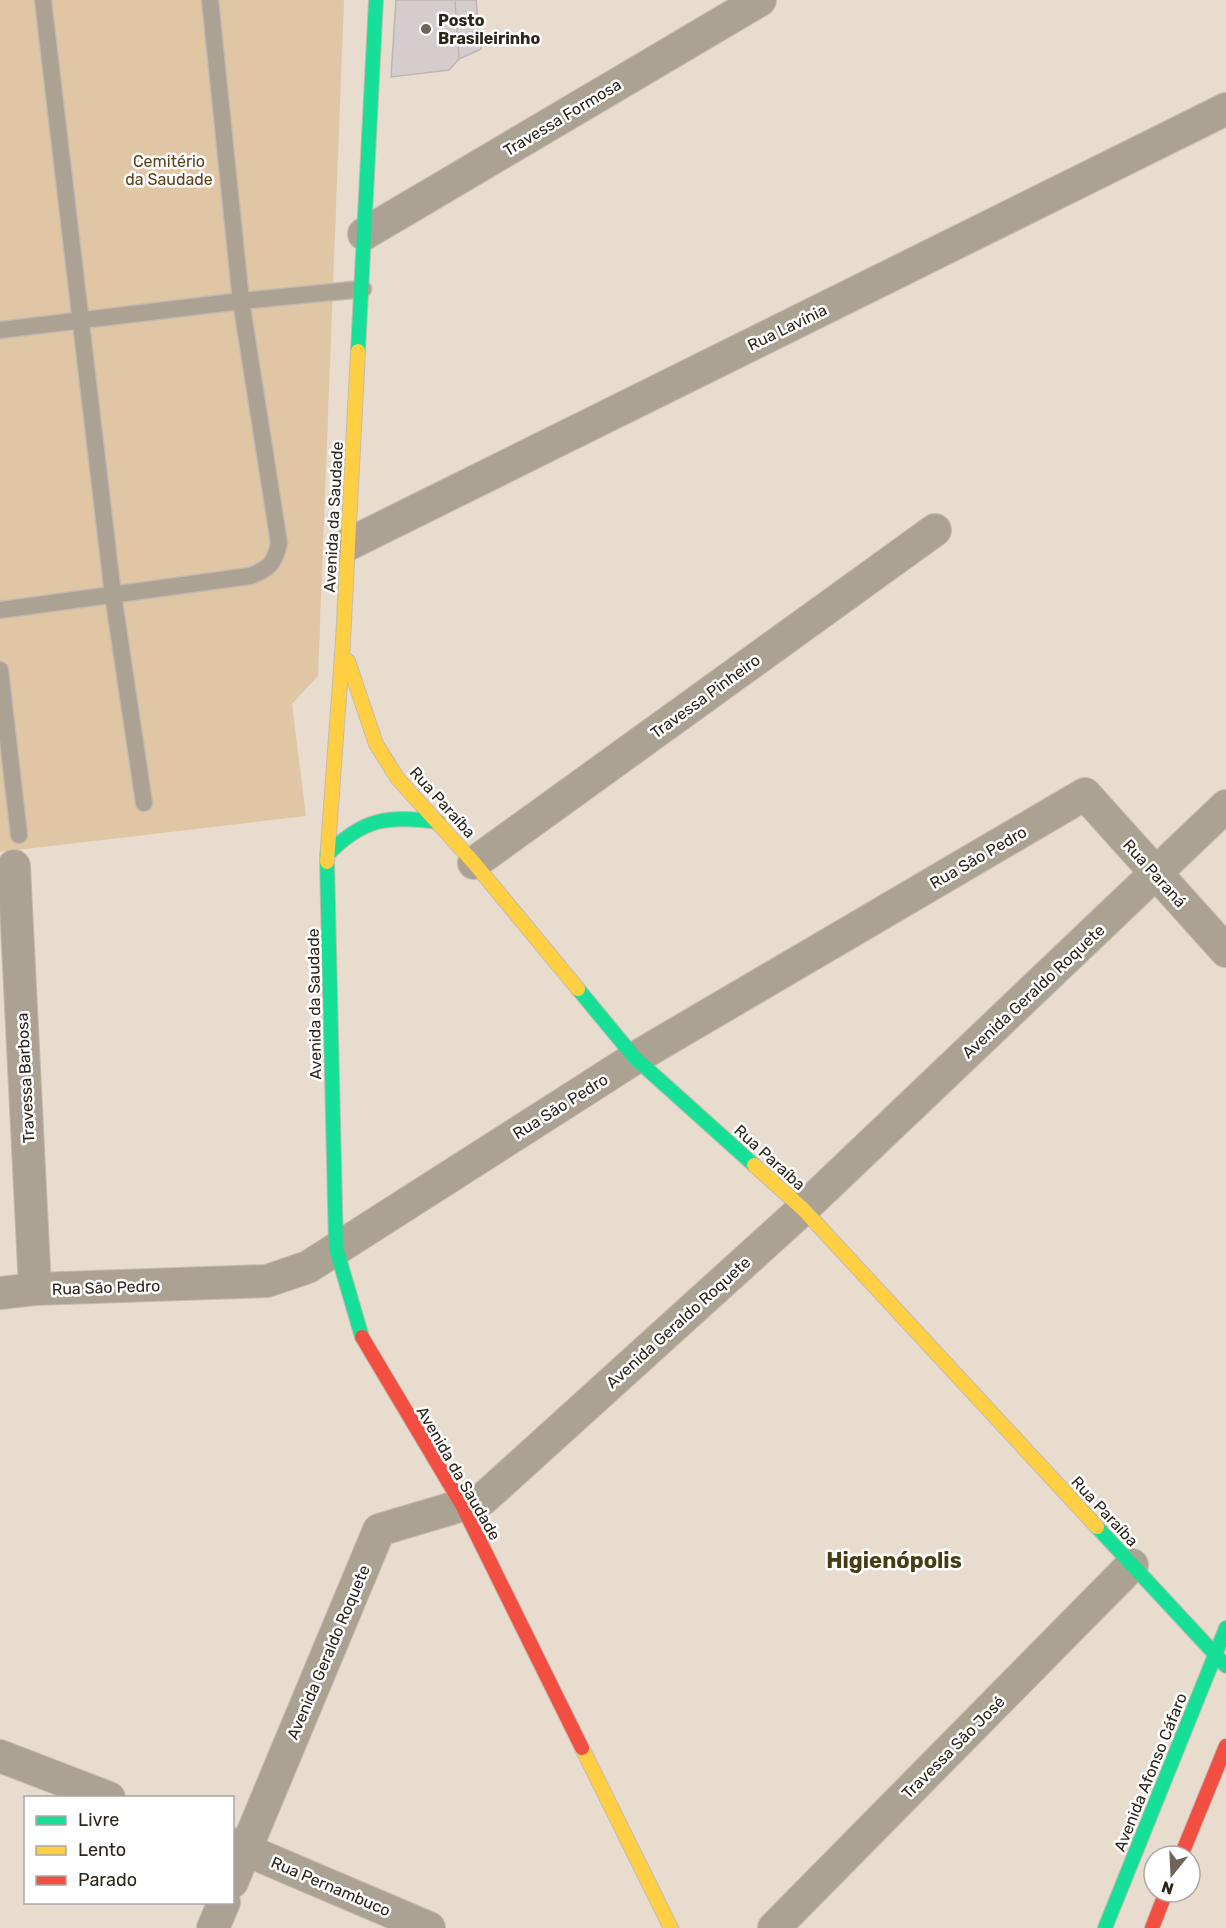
<svg xmlns="http://www.w3.org/2000/svg" width="1226" height="1928" viewBox="0 0 1226 1928" font-family="Rubik,sans-serif">
<style>
.green{fill:#e1c6a6}
.building{fill:#d5cdcd;stroke:#bdb6b4;stroke-width:1.5}
.lines{fill:none;stroke-linecap:round;stroke-linejoin:round}
.lane-casing{stroke:#c4bbb0;stroke-width:19}
.street-casing{stroke:#c4bbb0;stroke-width:34}
.fast-casing{stroke:#c4bbb0;stroke-width:16}
.slow-casing{stroke:#c4bbb0;stroke-width:16}
.jam-casing{stroke:#c4bbb0;stroke-width:16}
.lane{stroke:#aba293;stroke-width:16}
.street{stroke:#aba293;stroke-width:32}
.fast{stroke:#16e098;stroke-width:14}
.slow{stroke:#ffcf43;stroke-width:14}
.jam{stroke:#f24e42;stroke-width:14}
.poi-dot{fill:#6e645a;stroke:#fff;stroke-width:2}
.labels{text-anchor:middle;stroke-width:5;stroke-linejoin:round;paint-order:stroke}
.poi-label{font-size:16px;font-weight:bold;fill:#2d241b;stroke:#fff;text-anchor:start}
.street-label{font-size:16px;fill:#2d241b;stroke:#fff}
.park-label{font-size:16px;fill:#5e4119;stroke:#fff}
.district-label{font-size:22px;font-weight:bold;fill:#463d13;stroke:#fff}
</style>
<rect width="100%" height="100%" fill="#e8dcce"/>
<path class="green" d="M0,0H344L318,676L292,704L306,816L0,852Z"/>
<path class="building" d="M396,0H455L459,59L449,70L391,77Z
M455,0H476L481,49L459,59Z"/>
<g class="lines">
<g class="lane-casing">
<path id="lane" d="M43,0L113,595L144,803
M0,330L241,301L363,289
M0,610L250,576C269,569 275,563 279,543L241,301L210,0
M0,670L19,835"/>
</g>
<g class="street-casing">
<path id="street" d="M364,234L760,0
M347,545L1226,109
M474,863L935,530
M14,866L35,1289
M0,1293L35,1289L267,1281L308,1267L635,1058L1085,794L1226,951
M0,1756L109,1798
M232,1844L429,1928
M232,1882L379,1530L483,1499L803,1209L1226,806
M213,1928L224,1902
M774,1928L1132,1565"/>
</g>
<g class="fast-casing">
<path id="fast" d="M358,351L376,0
M327,855C363,818 388,815 438,822
M327,862L336,1248L362,1337
M578,989L635,1058L754,1165
M1097,1527L1226,1666
M1105,1928L1226,1628"/>
</g>
<g class="slow-casing">
<path id="slow" d="M348,661L376,744L398,779L474,863L578,989
M327,862L343,641L358,351
M754,1165L803,1209L1097,1527
M582,1748L671,1928"/>
</g>
<g class="jam-casing">
<path id="jam" d="M362,1337L462,1505L582,1748
M1181,1856L1226,1746
M1152,1928L1166,1892"/>
</g>
<use href="#lane" class="lane"/>
<use href="#street" class="street"/>
<use href="#fast" class="fast"/>
<use href="#slow" class="slow"/>
<use href="#jam" class="jam"/>
</g>
<circle class="poi-dot" cx="426" cy="29" r="6"/>
<g class="labels">
<g class="poi-label">
<text x="438" y="26">Posto<tspan x="438" dy="18">Brasileirinho</tspan></text>
</g>
<g class="street-label">
<text transform="translate(562 117) rotate(-31)" y="6">Travessa Formosa</text>
<text transform="translate(787 327) rotate(-26)" y="6">Rua Lavínia</text>
<text transform="translate(333 517) rotate(-87)" y="6">Avenida da Saudade</text>
<text transform="translate(705 696) rotate(-36)" y="6">Travessa Pinheiro</text>
<text transform="translate(443 802) rotate(48)" y="6">Rua Paraíba</text>
<text transform="translate(978 857) rotate(-30)" y="6">Rua São Pedro</text>
<text transform="translate(1155 873) rotate(48)" y="6">Rua Paraná</text>
<text transform="translate(1033 991) rotate(-43)" y="6">Avenida Geraldo Roquete</text>
<text transform="translate(314 1004) rotate(-91)" y="6">Avenida da Saudade</text>
<text transform="translate(25 1078) rotate(-93)" y="6">Travessa Barbosa</text>
<text transform="translate(560 1106) rotate(-32)" y="6">Rua São Pedro</text>
<text transform="translate(770 1157) rotate(42)" y="6">Rua Paraíba</text>
<text transform="translate(106 1287) rotate(-2)" y="6">Rua São Pedro</text>
<text transform="translate(678 1322) rotate(-42)" y="6">Avenida Geraldo Roquete</text>
<text transform="translate(459 1473) rotate(60)" y="6">Avenida da Saudade</text>
<text transform="translate(1105 1511) rotate(47)" y="6">Rua Paraíba</text>
<text transform="translate(328 1652) rotate(-67)" y="6">Avenida Geraldo Roquete</text>
<text transform="translate(953 1747) rotate(-45)" y="6">Travessa São José</text>
<text transform="translate(1150 1772) rotate(-68)" y="6">Avenida Afonso Cáfaro</text>
<text transform="translate(331 1886) rotate(23)" y="6">Rua Pernambuco</text>
</g>
<g class="park-label">
<text x="169" y="167">Cemitério<tspan x="169" dy="18">da Saudade</tspan></text>
</g>
<g class="district-label">
<text x="894" y="1568">Higienópolis</text>
</g>
</g>
<rect x="24" y="1796" width="210" height="108" fill="#ffffff" stroke="#aba7a4" stroke-width="1.5"/>
<rect x="36" y="1816" width="30" height="9" fill="#16e098" stroke="#aba7a4" stroke-width="1.5"/>
<text x="78" y="1826" font-size="18" fill="#2d241b">Livre</text>
<rect x="36" y="1846" width="30" height="9" fill="#ffcf43" stroke="#aba7a4" stroke-width="1.5"/>
<text x="78" y="1856" font-size="18" fill="#2d241b">Lento</text>
<rect x="36" y="1876" width="30" height="9" fill="#f24e42" stroke="#aba7a4" stroke-width="1.5"/>
<text x="78" y="1886" font-size="18" fill="#2d241b">Parado</text>
<g transform="translate(1172 1874) rotate(198)"><circle r="28" fill="#ffffff" stroke="#aba7a4" stroke-width="1.5"/>
<path d="M0-4.5L10 22L0 15L-10 22Z" fill="#6e645a"/>
<text y="-9" font-size="16" font-weight="bold" text-anchor="middle" fill="#2d241b">N</text>
</g>
</svg>
